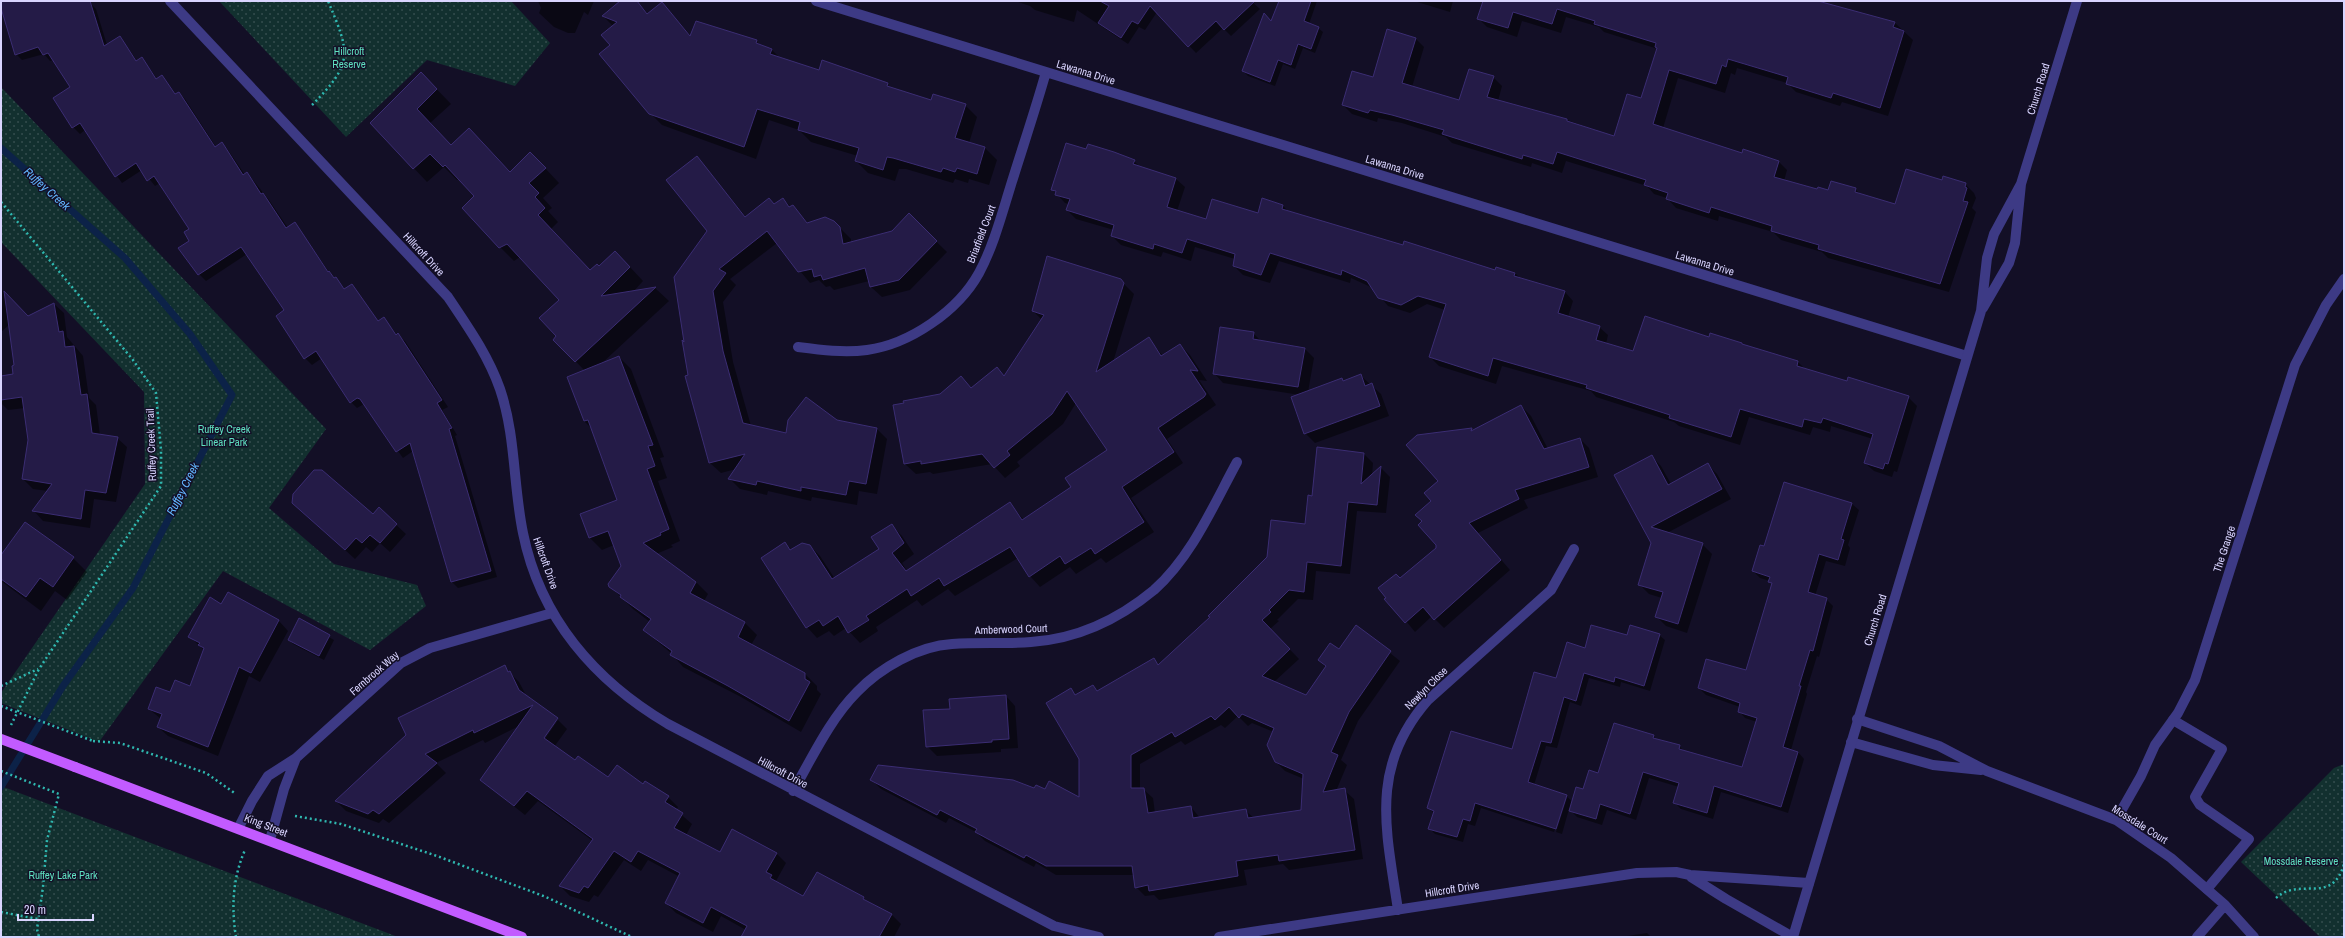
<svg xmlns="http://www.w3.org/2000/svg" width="2345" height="938" viewBox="0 0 2345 938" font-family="'Archivo Narrow',sans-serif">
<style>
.park{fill:url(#park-dots)}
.shadow{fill:#0007;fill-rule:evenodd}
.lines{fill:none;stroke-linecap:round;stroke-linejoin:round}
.stream{stroke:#0c2248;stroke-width:7}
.building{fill:#241b47;stroke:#3b2d73;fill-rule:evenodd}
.path{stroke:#2fb8b0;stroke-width:2.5;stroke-dasharray:2 3;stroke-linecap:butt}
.service{stroke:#3d3a85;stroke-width:10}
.minor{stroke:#3d3a85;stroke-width:10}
.tertiary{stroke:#3d3a85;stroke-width:10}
.primary{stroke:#c25bff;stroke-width:10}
.path-bridge{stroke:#2fb8b0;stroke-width:2.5;stroke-dasharray:2 3;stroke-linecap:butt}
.primary-bridge{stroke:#c25bff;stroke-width:10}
.labels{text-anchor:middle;stroke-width:3;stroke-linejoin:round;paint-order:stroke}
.park-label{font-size:11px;fill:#5fe0c0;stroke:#130f26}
.street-label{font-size:11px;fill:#d9d4ff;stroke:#130f26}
.water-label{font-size:12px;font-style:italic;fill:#62b6ff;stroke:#130f26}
</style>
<defs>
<pattern id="park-dots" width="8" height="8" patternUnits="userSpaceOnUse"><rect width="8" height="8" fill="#12302f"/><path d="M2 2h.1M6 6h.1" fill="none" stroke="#344d4e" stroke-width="1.8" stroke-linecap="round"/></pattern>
</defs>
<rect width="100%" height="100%" fill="#130f26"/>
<path class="park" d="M219,1H511L550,43L515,86L427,60L346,137Z
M1,87L326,429L269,508L334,564L417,585L426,606L370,650L223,571L99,742L1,703V693L145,484L144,392L1,242Z
M2344,764V937H2320L2241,862L2334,768Z
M1,786L398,937H1Z"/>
<path class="shadow" d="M1,1L90,3L96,9L107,45L120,37L137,61L142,58L157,79L162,76L176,94L179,93L185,99L216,147L222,143L228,150L245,175L246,174L253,180L269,200L288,228L295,224L329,272L346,290L352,286L379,322L384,318L397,335L405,341L448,407L442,410L457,435L455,436L497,577L458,588L452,582L413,451L403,458L364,404L357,408L351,402L322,358L312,365L305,358L285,311L247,254L206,281L199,274L191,241L190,229L160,183L155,186L142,170L122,183L85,130L80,134L73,127L54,99L71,88L54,60L50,61L44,54L22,60L16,54Z
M538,1H594L588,15L584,12L575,33H568L554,27L539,13L541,8Z
M622,1H636L648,14L662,3L691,36L756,41L762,47L772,50L780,58L820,71L887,84L892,89L932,101L965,105L977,117L969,143L985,148L997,160L989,185L969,179L968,183L955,179L953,183L906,169H899L895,181L868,173L856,161L858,156L811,142L799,130L769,120L756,159L662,125L650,113L612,45L613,26L603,16Z
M1015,1H1251L1260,9L1231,36L1223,28L1196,53L1157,12L1145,30L1139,27L1128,44L1077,10L1074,22L1035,10L1030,6Z
M1280,1H1317L1309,24L1318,28L1323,32L1315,53L1303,48L1295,69L1283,64L1275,86L1248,76L1243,71L1272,23Z
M1414,1H1453L1450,12Z
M1484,1H1798L1894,22L1913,40L1888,116L1842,102L1840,106L1796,92L1787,83L1737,68L1735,75L1731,73L1725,93L1678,78L1663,128L1742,155L1778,161L1787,170L1784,181L1818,191L1855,189L1861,195L1896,206L1942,181L1965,184L1974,193L1976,198L1972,208L1976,212L1949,292L1828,258L1822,252L1781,240L1773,232L1719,216L1718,221L1676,208L1667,198L1654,194L1647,186L1566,161L1562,173L1532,163L1531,167L1452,143L1446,137L1402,123L1378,118L1377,122L1352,114L1343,105L1415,38L1424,47L1412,87L1460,101L1493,77L1502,86L1498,101L1567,120L1615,137L1641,100L1658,49L1604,32L1599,27L1566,17L1561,33L1522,21L1517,37L1487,27L1478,18Z
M421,73L451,104L430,123L451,146L469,129L511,172L544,167L559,183L543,198L552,208L548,211L558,222L551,229L590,271L599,267L629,266L643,281L633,292L655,288L669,301L601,364L619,357L631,369L664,457L660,458L667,478L658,481L680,541L671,545L673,547L656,554L696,582L708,594L704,601L745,623L757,635L751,645L805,674L817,686V690L821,694L801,732L741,697L683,667L672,654L644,630L650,622L633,609L610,586L622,566L614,545L602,550L590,538L581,514L618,501L592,429L584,421L585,371L555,340L558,336L560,300L520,257L514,261L500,247L476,197L459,179L457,180L444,167L427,182L371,123Z
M697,157L746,217L774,205L783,199L791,207L793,206L809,224L840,228L851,239V242L893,232L909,215L947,252L910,290L882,297L871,287L869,281L834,290L830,286L826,287L819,280L810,283L777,243L730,279L736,285L723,302L733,362L751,426L787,434L836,421L876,428L887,439L877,494L859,491L857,505L812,497L811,501L768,491L767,495L740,489L730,479L736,469L721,473L710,463L689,376L686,345L708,231Z
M1134,161L1140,167L1176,179L1185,187L1177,211L1207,220L1259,214L1283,206L1290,213L1403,246L1496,272L1515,273L1520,278L1565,292L1573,301L1568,317L1599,327L1608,335L1606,344L1634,353L1710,338L1742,343L1744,346L1798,362L1806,370L1908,397L1917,406L1897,472L1894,471L1892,477L1874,471L1865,463L1873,439L1831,426L1830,432L1813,427L1810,435L1749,417L1740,445L1679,426L1674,422L1596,397L1591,391L1502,366L1496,384L1439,366L1430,357L1445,310L1427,304L1410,313L1388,306L1373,288L1351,278L1350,283L1279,261L1270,283L1243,275L1234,266L1235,259L1195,247L1191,261L1163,252L1161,257L1121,245L1112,236L1114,230L1076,219L1067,210L1069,204L1065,203L1053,190Z
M1120,280L1134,294L1113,362L1148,338L1163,356L1180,345L1190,355L1207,381L1199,380L1216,405L1167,439L1183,463L1131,498L1154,532L1106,563L1101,558L1076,574L1070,567L1040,587L1030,576L1018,558L955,596L948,589L922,606L917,600L876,627L878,631L860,643L846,628L834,636L829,631L817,638L807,627L785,544L792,550L810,546L820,556L835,579L880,549L891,525L902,536L914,554L902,563L907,571L1010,504L1024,520L1072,487L1108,451L1076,403L1063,424L1017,462L1020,466L1005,478L992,464L933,474L930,472L916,474L905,464L895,406L940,395L961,378L972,389L997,369L1005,377L1042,320L1033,311Z
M1,289L28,317L54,304L64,313L67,337L83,356L89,398L96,405L100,435L117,438L127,447L116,502L94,499L90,528L43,521L34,511L48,491L33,489L23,479L29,440L25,408L8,410L1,403V377L14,375L16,366L10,324L1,332Z
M1253,333L1262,342L1304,348L1314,358L1308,392L1341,379L1344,382L1360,375L1381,394L1389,416L1315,443L1305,433L1300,395L1223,383L1214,373Z
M1521,406L1531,416L1548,449L1580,439L1589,448L1598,477L1524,500L1528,508L1478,533L1510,570L1444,628L1432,616L1415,632L1387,598L1400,579L1436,548L1437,545L1423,521L1440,481L1471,429L1473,431Z
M1364,454L1373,463L1372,476L1381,468L1390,477L1386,513L1357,511L1350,574L1316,571L1313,600L1298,599L1277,620L1279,621L1270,629L1299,659L1274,682L1306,696L1326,668L1319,660L1339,650L1356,626L1400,661L1358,721L1341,760L1347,765L1336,791L1344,790L1354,799L1363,859L1289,870L1283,864L1244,870L1247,885L1159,900L1154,895L1145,896L1136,887L1134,875H1056L1036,863L1034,867L985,841L976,832L949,818L946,823L881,789L871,779L1035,789L1080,799V758L1070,690L1076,696L1093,686L1099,692L1154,660L1159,665L1306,525L1313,497ZM1238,716L1248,726L1252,723L1274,732L1275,761L1285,771L1304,779L1302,811L1254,818L1246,811L1200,818L1191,807L1155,813L1153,798L1143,789H1140V764L1181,741L1185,745L1221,725L1225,728Z
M1652,457L1661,466L1671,484L1708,465L1717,474L1731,499L1667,533L1702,544L1712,554L1687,633L1666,626L1656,616L1662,598L1649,594L1639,584L1652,543L1616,476Z
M1852,504L1859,510L1848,545L1850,548L1845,566L1826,561L1815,596L1826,599L1833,606L1819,657L1817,656L1806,692L1807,694L1791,750L1798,752L1804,759L1788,813L1721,792L1713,819L1681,809L1674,802L1679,787L1649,778L1636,820L1607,810L1602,825L1577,817L1569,809L1562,834L1556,832L1567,798H1565L1554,832L1481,808L1475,826L1468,824L1463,842L1435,834L1429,828L1434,813L1428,808L1513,750L1557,679L1585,649L1628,637L1659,635L1665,640L1650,691L1621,682L1620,687L1589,678L1581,706L1570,702L1557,748L1546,746L1534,785L1566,796L1573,802L1599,774L1653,736L1658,740L1679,746L1684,751L1743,768L1757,722L1745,718L1739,711L1740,707L1706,695L1699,688L1746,671L1773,585L1770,581L1760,578L1753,571L1765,548Z
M379,509L406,534L390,552L380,543L372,552L366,547L355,559L303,512L373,515Z
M1,557L73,558L87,572L67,600L55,591L41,611L1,581Z
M228,594L279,621L288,631L260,682L249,676L218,756L168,736L158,727L161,719L149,709L171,693L191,687L204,650L190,637L222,605Z
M299,620L334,640L324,660L293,644L289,640Z
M504,667L519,682L527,697L558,719L540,741L542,743L558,720L567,729L554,747L575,762L608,779L643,786L645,783L668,797L678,807L676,810L692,824L686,835L720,853H776L786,863L776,881L804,898L817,873L891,914L901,924L894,937H742L746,930L721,916L713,932L676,913L666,903L680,877L648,860L641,871L624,860L598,897L594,895L589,902L570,896L560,886L593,841L538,801L525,815L481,780L519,726L485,743L483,740L436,763L446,773L389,823L383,819L379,823L346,811L336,801Z
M1006,696L1015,706L1018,748L1001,749V752L937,756L927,746L951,709Z
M1647,933L1651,937H1621Z"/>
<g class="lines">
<path class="stream" d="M1,148L125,258L190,334L232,395L133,588L63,686L1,787"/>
</g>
<path class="building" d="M1,1H90L104,46L120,36L136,61L142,57L156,79L162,75L175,94L179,92L215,147L222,142L243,175L247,172L261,194L263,193L286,228L295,222L328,272L329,271L334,278L336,277L344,289L352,284L378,321L384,317L396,335L398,333L442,400L437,403L452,428L449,429L491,571L451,582L410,443L396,452L360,399L357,398L350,403L316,351L304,359L276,316L284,310L241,247L198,275L178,248L189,241L184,232L189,229L154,176L147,181L136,163L115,177L80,123L72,128L53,98L70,87L48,53L43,55L38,47L15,55L1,8Z
M620,1H637L647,14L662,2L690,36L696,21L757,40L756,43L772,49L770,54L819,70L822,60L888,83L887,86L931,100L933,94L966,104L955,138L985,147L977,174L957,168L955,172L943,168L941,172L893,158L887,157L883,170L855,161L859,148L798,130L800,122L757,109L744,147L649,114L599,54L610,45L601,35L617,22L602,16Z
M1100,1H1255L1224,30L1216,21L1188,47L1150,6L1138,24L1132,21L1121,38L1098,23L1109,6Z
M1279,1H1311L1304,21L1319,27L1311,49L1298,44L1291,65L1278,60L1270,82L1242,71L1264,13L1271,21Z
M1483,1H1818L1895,22L1893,27L1904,31L1880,108L1833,93L1831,98L1786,84L1788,77L1728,59L1726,67L1722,65L1716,84L1669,70L1653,124L1742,153L1743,149L1779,161L1774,177L1817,189L1818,187L1828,190L1831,181L1856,188L1855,192L1895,204L1906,169L1942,180L1943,176L1966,183L1965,187L1967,188L1963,201L1968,202L1940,284L1818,249L1819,245L1771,231L1772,226L1711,207L1709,213L1666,199L1668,193L1644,185L1646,180L1557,152L1553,164L1523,155L1522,159L1442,134L1444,130L1392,115L1370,110L1368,113L1342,105L1352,71L1373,77L1387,29L1416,38L1402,83L1459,100L1469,69L1494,76L1487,97L1567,119V121L1614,136L1627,94L1641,98L1657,48L1655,47L1656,43L1594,24L1595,21L1557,9L1552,24L1513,12L1508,28L1477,19Z
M421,72L437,89L417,109L451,145L469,128L510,172L530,152L546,168L529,183L539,193L535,197L545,208L538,215L590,270L597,264L599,266L615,251L630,267L601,296L656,287L575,362L553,340L556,336L539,318L559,300L507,244L499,248L462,208L474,196L445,165L443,167L430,154L413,169L370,123Z
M1066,143L1086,149L1088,144L1114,152L1135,160L1133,164L1176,178L1167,207L1206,219L1212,199L1258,213L1262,198L1283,205L1282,209L1403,245L1404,241L1495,270L1496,267L1515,273L1514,276L1565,291L1558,313L1600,326L1596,340L1633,351L1645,316L1709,337L1710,333L1742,343V344L1798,361L1797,366L1847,381L1848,377L1909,396L1888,464L1885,463L1883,469L1864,463L1873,434L1823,418L1821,423L1804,419L1802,427L1740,409L1731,437L1669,418L1670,415L1586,388L1587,385L1493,358L1488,376L1429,357L1446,304L1418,296L1401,305L1378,298L1367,281L1342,270L1341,275L1270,253L1261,275L1233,266L1235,254L1187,239L1182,253L1154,244L1153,249L1111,236L1114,225L1066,210L1070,199L1055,195L1056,191L1051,190Z
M697,156L745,217L769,198L774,204L783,198L789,207L793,205L807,223L825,217L834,221L840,227L843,244L892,231L909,213L937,241L899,280L870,287L865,268L823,280L821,275L814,277L812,269L798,272L767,231L719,269L726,273L713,291L723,351L743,423L786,433L788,420L806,397L837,420L877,428L866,484L849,481L846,495L801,487V491L757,481L756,485L728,479L745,454L709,463L685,376L688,375L682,340L684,342L674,277L707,231L666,180Z
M1047,256L1121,279L1124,283L1096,372L1149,337L1161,356L1180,344L1198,371L1190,370L1206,394L1204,397L1158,428L1174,452L1122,487L1144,522L1095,554L1091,548L1065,564L1060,556L1029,577L1010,547L944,586L939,578L911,596L907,589L866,616L869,620L848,633L838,616L823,626L819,620L806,628L761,558L785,542L790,550L802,543L810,545L832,579L879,549L871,537L892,524L904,543L892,553L906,571L1010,502L1022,520L1071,487L1065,478L1107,450L1067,391L1052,414L1007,451L1010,455L994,468L982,454L921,464V461L904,464L893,405L904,403L903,401L940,394L961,376L971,388L997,367L1004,376L1044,315L1032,311Z
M4,291L28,316L54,303L59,332L63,331L65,347L74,346L81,395L87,394L92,433L118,437L106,493L85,490L81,519L32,511L52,484L22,479L28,440L22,397L1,400V376L13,374L12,366L14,365Z
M1220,327L1254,332L1253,339L1305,348L1298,387L1213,374Z
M619,356L653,445L648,446L655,466L647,469L669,529L660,533L661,535L643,543L696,582L690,593L745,622L738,637L805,673V679L810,682L789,721L728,686L670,655L672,651L643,630L651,619L620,597L621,595L609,587L608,584L621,566L608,531L589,538L580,514L617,500L588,420L584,421L567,377Z
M1361,374L1365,386L1372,383L1380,406L1304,434L1291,397L1342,378L1343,381Z
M1521,405L1544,449L1580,438L1589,467L1515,490L1519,499L1469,523L1501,560L1434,620L1423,607L1405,623L1384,599L1386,598L1378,588L1396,574L1400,578L1436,548V545L1418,525L1422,521L1415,515L1431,501L1424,493L1438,481L1406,445L1417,435L1472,428L1471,431Z
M1317,447L1364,453L1361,484L1381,466L1377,505L1348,502L1341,566L1307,562L1304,592L1289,590L1269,610L1271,612L1262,620L1290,649L1262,676L1306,695L1326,666L1318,660L1330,643L1339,649L1356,625L1391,651L1349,712L1331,752L1338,755L1323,792L1345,788L1355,850L1279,861L1278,855L1236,861L1238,876L1149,891L1148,885L1135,888L1132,866H1046L1026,855L1024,858L988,839L975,832L977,829L940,810L937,815L870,780L878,765L1013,780L1034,788L1036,785L1045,789L1049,781L1079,797V759L1046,703L1071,688L1075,695L1093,685L1097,691L1154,658L1158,665L1210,617L1208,616L1267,557L1271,520L1305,524L1308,495L1312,496ZM1229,707L1239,718L1242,714L1274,728L1267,745L1275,762L1303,774L1301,810L1248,818L1246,809L1193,818L1191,806L1148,813L1144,788H1131V755L1172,732L1175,737L1211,716L1215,720Z
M1652,455L1668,485L1708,463L1722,489L1651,527L1703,543L1678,624L1655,617L1663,592L1638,585L1651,543L1614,475Z
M314,470H322L373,514L379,507L397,524L380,543L370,535L362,543L356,538L345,550L292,503L293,494Z
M1784,482L1852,503L1841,539L1844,540L1838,560L1819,554L1808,592L1827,598L1813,651L1810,650L1799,686H1801L1783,747L1798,752L1781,807L1714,786L1707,813L1673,803L1679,783L1643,772L1630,814L1600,804L1596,819L1569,811L1576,787L1583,789L1589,770L1598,773L1614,723L1654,735L1653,738L1680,745L1679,749L1742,767L1757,718L1738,712L1740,703L1698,688L1706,659L1746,670L1772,583L1768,582L1770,577L1752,571L1760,545L1764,546Z
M25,522L74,557L53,587L40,578L26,597L1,579V555Z
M228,592L279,620L251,673L239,667L208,747L157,727L162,714L148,709L156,687L170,692L175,680L190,686L204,648L198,645L200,643L188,637L210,597L221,604Z
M299,618L330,635L319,656L288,640Z
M1591,625L1627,635L1630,625L1660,634L1644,686L1615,677L1614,682L1584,673L1576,701L1564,697L1551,743L1541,741L1528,782L1567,795L1556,829L1475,803L1470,821L1463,819L1457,837L1428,829L1434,811L1427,808L1451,731L1512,749L1534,672L1556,678L1567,642L1585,648Z
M505,665L508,672L510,671L519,690L558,718L544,738L575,760L578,756L608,777L617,765L643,784L645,781L669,796L665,802L683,813L674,828L720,852L732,829L777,853L766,872L772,875L770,878L803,896L817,872L864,897L863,899L892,914L879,937H741L747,926L711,907L703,923L665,903L680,873L638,851L631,862L614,851L588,888L584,886L579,893L559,886L593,839L527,791L514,806L480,780L533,705L474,733L473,730L425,754L437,763L379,814L373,810L368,814L335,801L406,735L398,718Z
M1006,695L1009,739L992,740V742L926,747L923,710L950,709L949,699Z"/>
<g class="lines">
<path class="path" d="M312,105C354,63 350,53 328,1
M1,202L133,360L156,393L161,450V486L39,669L11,725
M1,686L38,669
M93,741L120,743L206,773L236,794
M1,771L59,794L47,840L43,887L37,929L39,937
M295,816L341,824L437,856L546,897L632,937
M2276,898C2300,876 2332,906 2344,864
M1,912L38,919
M236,937C231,907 233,877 245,850"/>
<path class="service" d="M2173,720L2222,749L2195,797L2200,805L2249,839L2207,889"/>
<path class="minor" d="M170,1L448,297C468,327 488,355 500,389C516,436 513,485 523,533C540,618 595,681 668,724L1054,926L1099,937
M816,1L1967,356
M798,347C821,350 844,353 867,350C910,344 958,311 979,273C993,247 1001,217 1010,188C1022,149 1035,111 1046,72
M1857,719L1939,746L1987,771L2116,820L2171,858L2225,905L2254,937
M1851,742L1933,765L1981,770
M793,791C812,758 830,719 857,692C880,668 918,646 952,644C979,642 1005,644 1031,642C1077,639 1119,619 1154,590C1192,556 1213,506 1237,462
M2116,820L2141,776L2155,745L2178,713L2195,680L2295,365L2326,305L2344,279
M239,827L252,801L268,776L296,758L401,663L430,648L552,613
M270,840L284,789L296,758
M1691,877L1726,899L1793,937
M1398,910C1386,829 1369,767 1428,700L1551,590L1574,549
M1219,937L1637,873L1676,872L1690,875L1809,883
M2197,937L2225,905"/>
<path class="tertiary" d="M1983,308L2009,263L2015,243L2021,184L2077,1
M1793,937L1981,311L1987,258L1994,234L2021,184"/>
<path class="primary" d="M75,767L522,937"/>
<path class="path-bridge" d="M1,706L93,741"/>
<path class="primary-bridge" d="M1,739L75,767"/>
</g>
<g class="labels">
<g class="park-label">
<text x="349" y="55">Hillcroft<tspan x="349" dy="13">Reserve</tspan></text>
<text x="224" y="433">Ruffey Creek<tspan x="224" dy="13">Linear Park</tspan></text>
<text x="2301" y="865">Mossdale Reserve</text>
<text x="63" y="879">Ruffey Lake Park</text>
</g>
<g class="street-label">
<text transform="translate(1086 72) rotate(17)" y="4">Lawanna Drive</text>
<text transform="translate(2038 89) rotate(-73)" y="4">Church Road</text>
<text transform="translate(1395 167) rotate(17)" y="4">Lawanna Drive</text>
<text transform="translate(981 234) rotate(-69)" y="4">Briarfield Court</text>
<text transform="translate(424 254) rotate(47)" y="4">Hillcroft Drive</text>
<text transform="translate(1705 263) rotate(17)" y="4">Lawanna Drive</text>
<text transform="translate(151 445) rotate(-92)" y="4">Ruffey Creek Trail</text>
<text transform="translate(2224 549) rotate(-72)" y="4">The Grange</text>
<text transform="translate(546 563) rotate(70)" y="4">Hillcroft Drive</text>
<text transform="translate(1875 620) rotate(-73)" y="4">Church Road</text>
<text transform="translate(1011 629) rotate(-2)" y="4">Amberwood Court</text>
<text transform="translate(374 673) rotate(-41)" y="4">Fernbrook Way</text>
<text transform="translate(1426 688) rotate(-45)" y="4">Newlyn Close</text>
<text transform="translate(783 772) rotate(28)" y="4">Hillcroft Drive</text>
<text transform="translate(2140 824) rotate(32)" y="4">Mossdale Court</text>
<text transform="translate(266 825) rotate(21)" y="4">King Street</text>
<text transform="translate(1452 889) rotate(-9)" y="4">Hillcroft Drive</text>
</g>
<g class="water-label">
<text transform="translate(47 189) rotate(42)" y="4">Ruffey Creek</text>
<text transform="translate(183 489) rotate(-63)" y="4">Ruffey Creek</text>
</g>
</g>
<rect width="2345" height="938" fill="none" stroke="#d9d4ff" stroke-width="4"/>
<path d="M18 914v6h75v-6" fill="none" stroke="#d9d4ff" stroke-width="2"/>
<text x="24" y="914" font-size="12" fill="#d9d4ff" stroke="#130f26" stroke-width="3" paint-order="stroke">20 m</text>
</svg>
